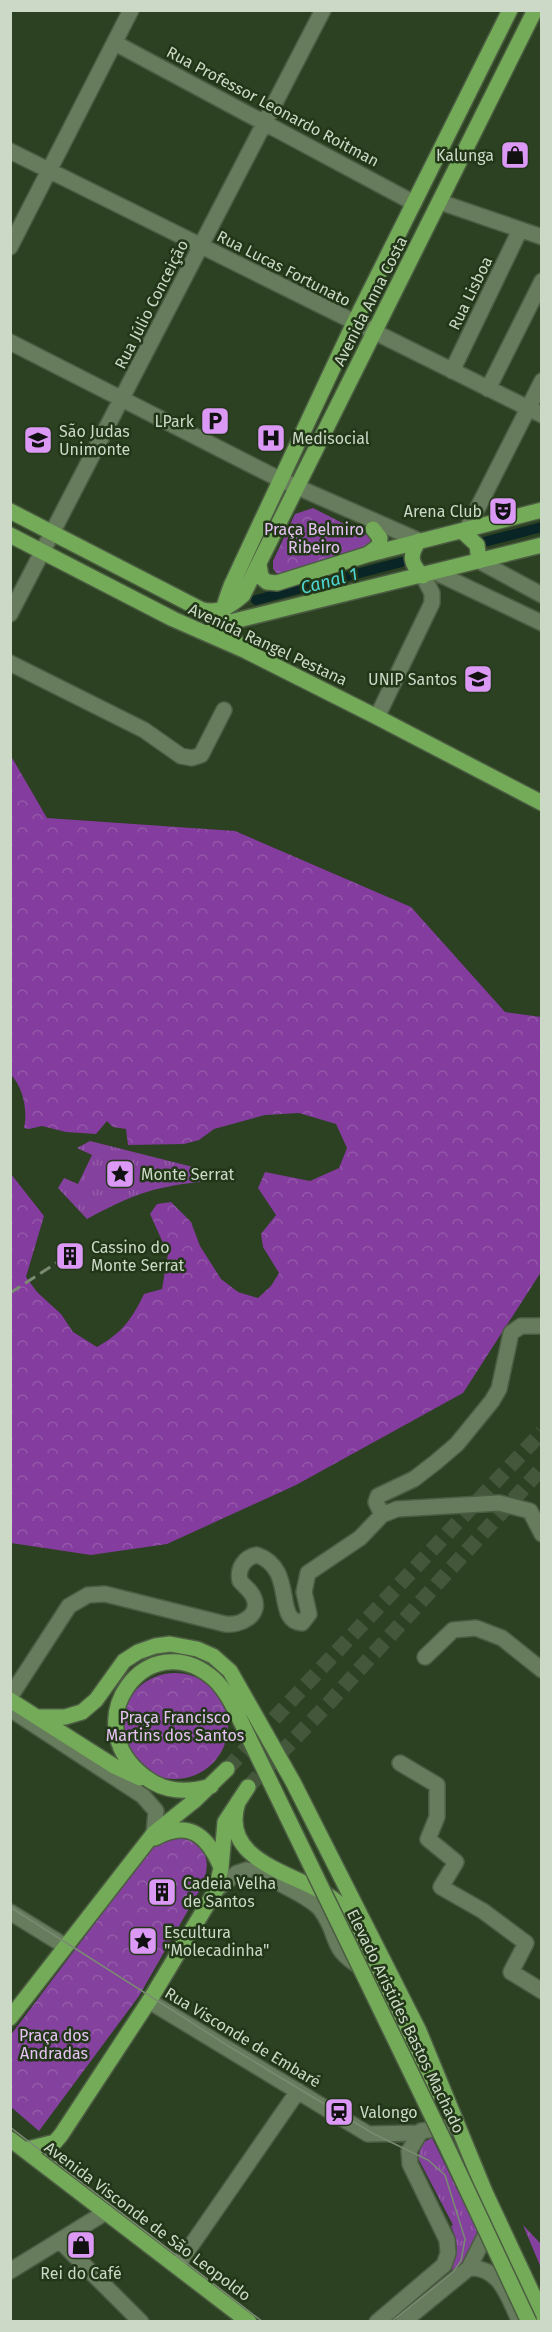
<svg xmlns="http://www.w3.org/2000/svg" width="552" height="2332" viewBox="0 0 552 2332" font-family="'Fira Sans',sans-serif">
<style>
.grass{fill:url(#grass-tufts)}
.forest{fill:url(#forest-crowns)}
.park{fill:url(#park-crowns)}
.lines{fill:none;stroke-linecap:round;stroke-linejoin:round}
.canal{stroke:#0a2526;stroke-width:10}
.major-tunnel{stroke:#44573b;stroke-width:15;stroke-dasharray:15 8;stroke-linecap:butt}
.minor-casing{stroke:#4b5c42;stroke-width:18}
.major-casing{stroke:#4b5c42;stroke-width:18}
.minor{stroke:#667c5c;stroke-width:15}
.major{stroke:#74ab58;stroke-width:15}
.tram{stroke:#7a8b72;stroke-width:1.5}
.rail{stroke:#7a8b72;stroke-width:3;stroke-dasharray:12 6;stroke-linecap:butt}
.major-bridge-casing{stroke:#4b5c42;stroke-width:18;stroke-linecap:butt}
.major-bridge{stroke:#74ab58;stroke-width:15}
.labels{text-anchor:middle;stroke-width:5;stroke-linejoin:round;paint-order:stroke}
.street-label{font-size:16px;fill:#ccd9c7;stroke:#223618}
.poi-label{font-size:16px;fill:#ccd9c7;stroke:#223618;text-anchor:start}
.park-label{font-size:16px;fill:#e6c3f4;stroke:#223618}
.water-label{font-size:18px;font-style:italic;fill:#4ed6d7;stroke:#223618}
</style>
<defs>
<pattern id="grass-tufts" width="24" height="20" patternUnits="userSpaceOnUse" patternTransform="scale(1.5)"><rect width="24" height="20" fill="#84419d"/><path d="M3 7l-1-3M5 7V3M7 7l1-3M15 17l-1-3M17 17v-4M19 17l1-3" fill="none" stroke="#945ca9"/></pattern>
<pattern id="forest-crowns" width="20" height="18" patternUnits="userSpaceOnUse" patternTransform="scale(1.5)"><rect width="20" height="18" fill="#843c9e"/><path d="M2 6a3 3 0 1 1 6 0M12 15a3 3 0 1 1 6 0" fill="none" stroke="#9458aa"/></pattern>
<pattern id="park-crowns" width="20" height="18" patternUnits="userSpaceOnUse" patternTransform="scale(1.5)"><rect width="20" height="18" fill="#84419d"/><path d="M2 6a3 3 0 1 1 6 0M12 15a3 3 0 1 1 6 0" fill="none" stroke="#945ca9"/></pattern>
</defs>
<rect width="100%" height="100%" fill="#2c4022"/>
<path class="grass" d="M90,1141L193,1167L200,1182C151,1187 130,1196 87,1219L58,1188L64,1178L78,1184L92,1155L77,1148Z
M432,2138L478,2232L476,2242L459,2269L456,2267L448,2273C459,2256 459,2244 451,2226L453,2225L418,2158L422,2143Z"/>
<path class="forest" d="M11,756L47,818L235,831L411,907L505,1012L541,1017V1272L463,1393L296,1485L167,1544L91,1555L11,1543V1174L44,1216L26,1277L37,1292L61,1314L73,1332L97,1347C122,1333 132,1319 144,1294L162,1289L168,1254L150,1214L157,1204L171,1202L191,1222L200,1246L221,1279L238,1292L258,1298L271,1286L279,1273L263,1247L261,1234L276,1215L258,1188L265,1172L310,1181L339,1168L347,1148L336,1124L299,1113L265,1115L214,1129L199,1140L184,1144L128,1145L126,1129L113,1127L107,1121L96,1134L66,1132L42,1126L29,1129L24,1128C28,1111 23,1086 10,1074Z"/>
<path class="park" d="M313,508L374,539L375,547L280,577L273,569V561L295,514Z
M122 1726a53 53 0 1 1 106 0a53 53 0 1 1-106 0Z
M180,1834C205,1846 213,1858 202,1886L139,1996L39,2131L11,2107L10,2036L153,1846L164,1836Z
M523,2225L541,2244V2268Z"/>
<g class="lines">
<path class="canal" d="M484,542L542,527
M256,600L402,562"/>
<path class="major-tunnel" d="M227,1769L542,1432
M248,1787L328,1704L542,1468"/>
<g class="minor-casing">
<path id="minor" d="M115,43L414,203
M10,151L542,415
M440,202L542,237
M10,247L131,10
M10,342L279,479L420,541
M452,371L520,230
M488,389L542,281
M467,529L542,381
M479,561L542,595
M437,573L542,623
M10,614L323,10
M10,663L144,730L181,756L192,758L201,755L224,710
M377,717L432,603V593L423,576
M382,1515L376,1502L378,1496L414,1479L436,1462L457,1444L492,1401L499,1389L511,1333L521,1326H542
M425,1657L453,1630L476,1628L502,1638L542,1670
M10,1697L69,1606L88,1595L105,1594L225,1624C240,1626 263,1615 253,1596C250,1590 244,1586 240,1581C237,1568 245,1557 257,1555C297,1569 273,1621 302,1623L309,1614L304,1592L308,1573L360,1538L382,1515L397,1509L499,1503L530,1511L542,1534
M10,1709L143,1796L156,1811L154,1833
M400,1763L437,1785V1817L428,1839L456,1862L441,1887L483,1911L526,1943L511,1972L542,1991
M216,1890L237,1873L246,1870C260,1872 312,1898 321,1910C341,1937 327,1948 364,1969
M10,1912L65,1946
M149,2001L368,2134L418,2133
M60,2241L141,2322
M177,2266L298,2091
M469,2268C501,2267 508,2297 520,2322
M10,2271L106,2212
M377,2322L444,2265L448,2253L447,2240L410,2164L409,2151L421,2131L456,2126
M403,2322L469,2268L491,2224"/>
</g>
<g class="major-casing">
<path id="major" d="M10,511L200,609C218,615 229,607 243,595L535,10
M462,531L477,545L479,561
M10,535L173,619L246,651L377,717L542,803
M419,541C409,555 410,564 423,576
M368,554L379,546L380,538L373,529
M259,564L261,577L267,582L277,583L366,555L542,510
M214,626L542,545
M246,651C218,626 218,621 231,586L354,323L510,10
M10,1700L114,1766L140,1778
M37,1717H65L82,1712L96,1700L124,1661L138,1652L155,1646L170,1644L197,1649L213,1656L230,1671L293,1782L419,2031L485,2192L542,2314
M211,1786C188,1793 164,1792 145,1777C73,1723 148,1621 214,1679C230,1694 239,1719 249,1738
M238,1802C216,1870 317,1874 344,1909L433,2092
M155,1838C188,1820 206,1834 220,1865
M10,2018L154,1833L194,1801L227,1769
M10,2139L249,2322
M24,2150L55,2142L61,2135L151,1998L216,1890L221,1868L225,1822L248,1787"/>
</g>
<use href="#minor" class="minor"/>
<use href="#major" class="major"/>
<path class="tram" d="M10,1907L230,2047L374,2134L428,2160L445,2175L465,2239L461,2261L453,2272L391,2322
M10,2127L263,2322"/>
<path class="rail" d="M10,1293L64,1258"/>
<g class="major-bridge-casing">
<path id="major-bridge" d="M249,1738L447,2147L529,2322"/>
</g>
<use href="#major-bridge" class="major-bridge"/>
</g>
<defs>
<g id="shop-square" transform="scale(1.5)"><rect x="-9" y="-9" width="18" height="18" rx="4" fill="#db99f5" stroke="#223618"/><path d="M-5-2.5h2.3a2.7 3.5 0 0 1 5.4 0H5L5.5 6h-11ZM-1.5-2.5h3a1.5 2.3 0 0 0-3 0Z" fill="#111"/></g>
<g id="parking-square" transform="scale(1.5)"><rect x="-9" y="-9" width="18" height="18" rx="4" fill="#db99f5" stroke="#223618"/><path d="M-3.5-5.5H1a3.5 3.5 0 0 1 0 7H-1V5.5H-3.5ZM-1-3.4V-.6H.8a1.4 1.4 0 0 0 0-2.8Z" fill="#111"/></g>
<g id="hospital-square" transform="scale(1.5)"><rect x="-9" y="-9" width="18" height="18" rx="4" fill="#db99f5" stroke="#223618"/><path d="M-5-5h3v3.5h4V-5h3V5h-3V1.5h-4V5h-3Z" fill="#111"/></g>
<g id="university-square" transform="scale(1.5)"><rect x="-9" y="-9" width="18" height="18" rx="4" fill="#db99f5" stroke="#223618"/><path d="M0-5L7-2L0 1L-7-2ZM-4 1L0 2.5L4 1V4Q0 6-4 4Z" fill="#111"/></g>
<g id="theatre-square" transform="scale(1.5)"><rect x="-9" y="-9" width="18" height="18" rx="4" fill="#db99f5" stroke="#223618"/><path d="M-5-5.5Q0-4 5-5.5V0Q5 5 0 6Q-5 5-5 0ZM-3.3-2.5H-1v1.5H-3.3ZM1-2.5H3.3v1.5H1ZM-2.8 1Q0 5.5 2.8 1Z" fill="#111"/></g>
<g id="sight-square" transform="scale(1.5)"><rect x="-9" y="-9" width="18" height="18" rx="4" fill="#db99f5" stroke="#223618"/><path d="M0-6L1.8-2.2L6-1.7L2.9 1.2L3.7 5.4L0 3.3L-3.7 5.4L-2.9 1.2L-6-1.7L-1.8-2.2Z" fill="#111"/></g>
<g id="building-square" transform="scale(1.5)"><rect x="-9" y="-9" width="18" height="18" rx="4" fill="#db99f5" stroke="#223618"/><path d="M-4-6H4V6H1V3H-1V6H-4ZM-2.5-4.3h1.7v1.8h-1.7ZM.8-4.3h1.7v1.8H.8ZM-2.5-1h1.7V.8h-1.7ZM.8-1h1.7V.8H.8Z" fill="#111"/></g>
<g id="station-square" transform="scale(1.5)"><rect x="-9" y="-9" width="18" height="18" rx="4" fill="#db99f5" stroke="#223618"/><path d="M-3-6H3Q5-6 5-4V2Q5 4 3 4L4.5 6H3L1.5 4h-3L-3 6H-4.5L-3 4Q-5 4-5 2V-4Q-5-6-3-6ZM-3.5-4v3h7v-3ZM-3.5 1v1.5H-2V1ZM2 1v1.5H3.5V1Z" fill="#111"/></g>
</defs>
<g fill-rule="evenodd">
<use href="#shop-square" x="515" y="155"/>
<use href="#parking-square" x="215" y="421"/>
<use href="#hospital-square" x="271" y="438"/>
<use href="#university-square" x="38" y="440"/>
<use href="#theatre-square" x="503" y="511"/>
<use href="#university-square" x="478" y="679"/>
<use href="#sight-square" x="120" y="1174"/>
<use href="#building-square" x="70" y="1256"/>
<use href="#building-square" x="162" y="1892"/>
<use href="#sight-square" x="143" y="1941"/>
<use href="#station-square" x="339" y="2112"/>
<use href="#shop-square" x="81" y="2245"/>
</g>
<g class="labels">
<g class="street-label">
<text transform="translate(273 106) rotate(28)" y="6">Rua Professor Leonardo Roitman</text>
<text transform="translate(284 268) rotate(27)" y="6">Rua Lucas Fortunato</text>
<text transform="translate(470 293) rotate(-64)" y="6">Rua Lisboa</text>
<text transform="translate(370 301) rotate(-63)" y="6">Avenida Anna Costa</text>
<text transform="translate(151 304) rotate(-63)" y="6">Rua Júlio Conceição</text>
<text transform="translate(268 644) rotate(25)" y="6">Avenida Rangel Pestana</text>
<text transform="translate(406 2021) rotate(64)" y="6">Elevado Aristides Bastos Machado</text>
<text transform="translate(243 2037) rotate(31)" y="6">Rua Visconde de Embaré</text>
<text transform="translate(148 2221) rotate(37)" y="6">Avenida Visconde de São Leopoldo</text>
</g>
<g class="poi-label">
<text x="494" y="161" text-anchor="end">Kalunga</text>
<text x="194" y="427" text-anchor="end">LPark</text>
<text x="59" y="437">São Judas<tspan x="59" dy="18">Unimonte</tspan></text>
<text x="292" y="444">Medisocial</text>
<text x="482" y="517" text-anchor="end">Arena Club</text>
<text x="457" y="685" text-anchor="end">UNIP Santos</text>
<text x="141" y="1180">Monte Serrat</text>
<text x="91" y="1253">Cassino do<tspan x="91" dy="18">Monte Serrat</tspan></text>
<text x="183" y="1889">Cadeia Velha<tspan x="183" dy="18">de Santos</tspan></text>
<text x="164" y="1938">Escultura<tspan x="164" dy="18">"Molecadinha"</tspan></text>
<text x="360" y="2118">Valongo</text>
<text x="81" y="2279" text-anchor="middle">Rei do Café</text>
</g>
<g class="park-label">
<text x="314" y="535">Praça Belmiro<tspan x="314" dy="18">Ribeiro</tspan></text>
<text x="175" y="1723">Praça Francisco<tspan x="175" dy="18">Martins dos Santos</tspan></text>
<text x="54" y="2041">Praça dos<tspan x="54" dy="18">Andradas</tspan></text>
</g>
<g class="water-label">
<text transform="translate(329 581) rotate(-15)" y="6">Canal 1</text>
</g>
</g>
<rect width="552" height="2332" fill="none" stroke="#ccd9c7" stroke-width="24"/>
</svg>
